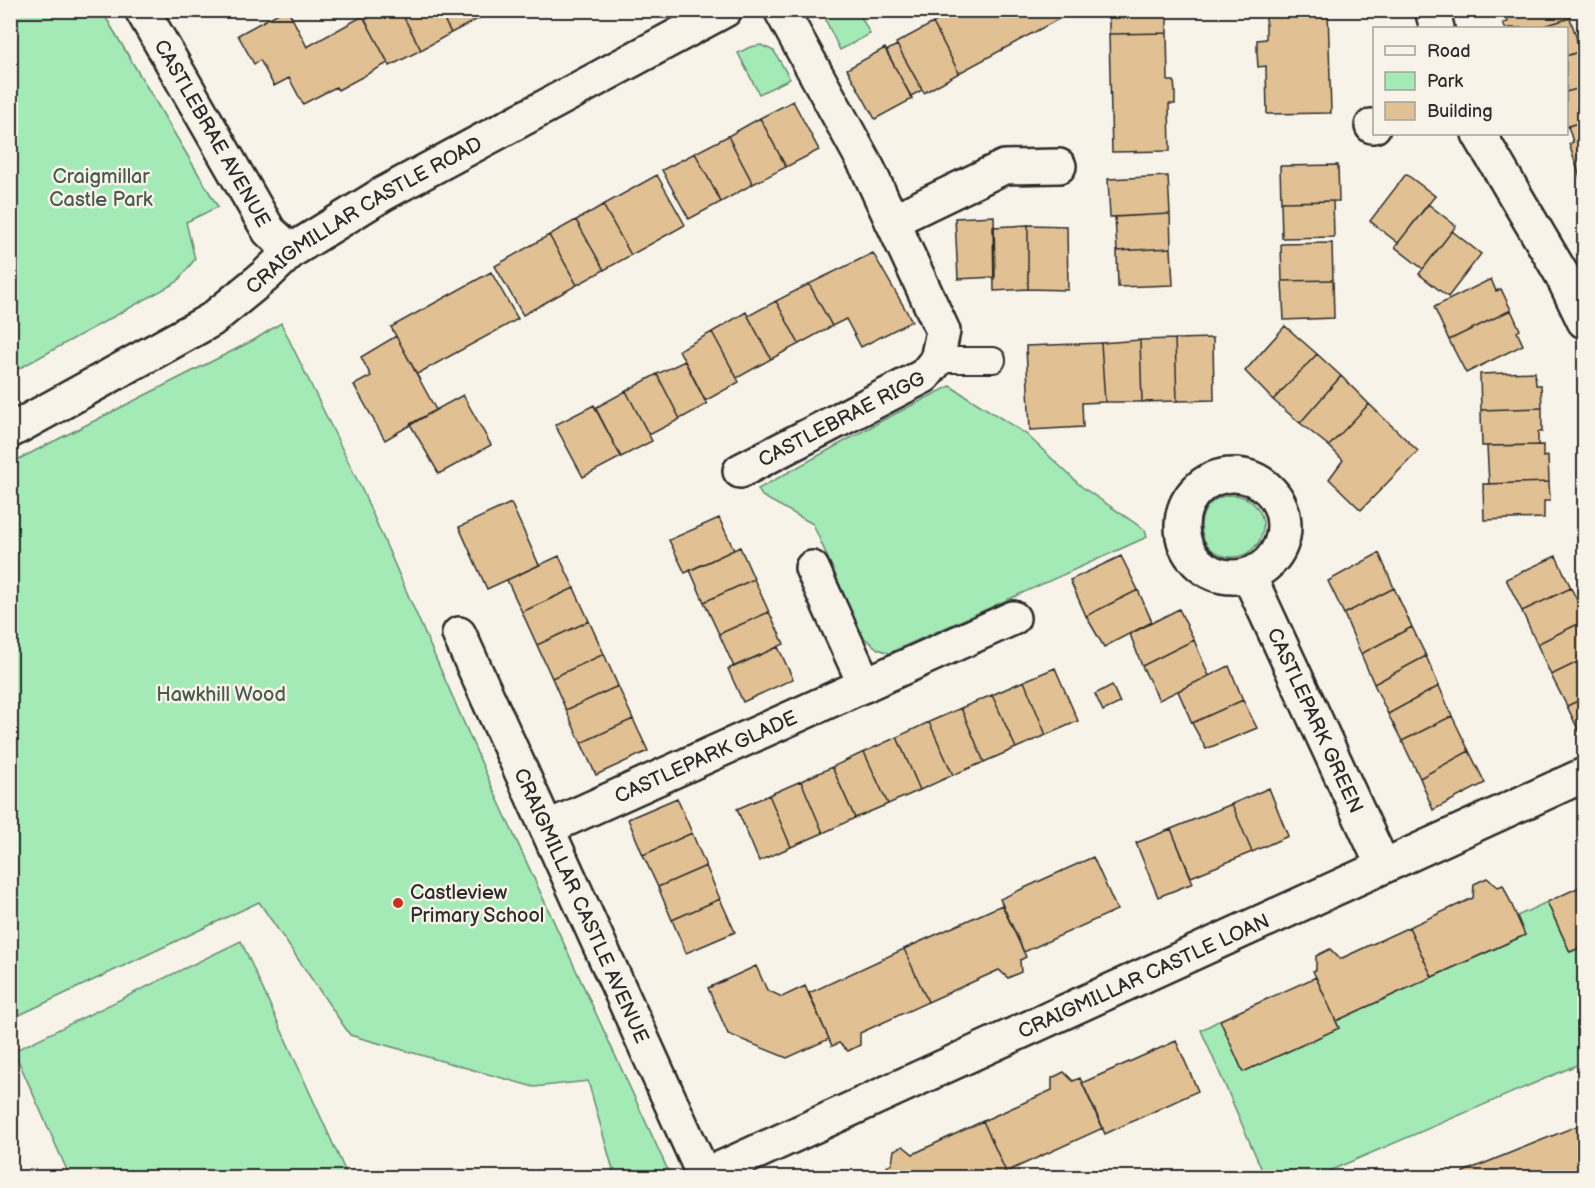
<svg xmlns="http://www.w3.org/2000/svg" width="1595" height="1188" viewBox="0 0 1595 1188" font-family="'Balsamiq Sans',sans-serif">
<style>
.green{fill:#a3eab7;stroke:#678a71;stroke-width:1.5}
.building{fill:#e1c194;stroke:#2b2b2b;stroke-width:1.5}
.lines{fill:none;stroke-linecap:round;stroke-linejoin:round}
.lane-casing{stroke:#2b2b2b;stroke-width:28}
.street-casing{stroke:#2b2b2b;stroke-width:38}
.secondary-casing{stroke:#2b2b2b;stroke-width:38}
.lane{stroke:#f7f3e8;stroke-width:24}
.street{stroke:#f7f3e8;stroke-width:33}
.secondary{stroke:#f7f3e8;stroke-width:33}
.poi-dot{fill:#c8321e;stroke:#f7f3e8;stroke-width:2}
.labels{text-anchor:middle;stroke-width:5;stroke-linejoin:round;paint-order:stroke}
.street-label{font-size:20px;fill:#2b2b2b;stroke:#f7f3e8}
.park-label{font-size:20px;fill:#495b4e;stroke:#f7f3e8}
.poi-label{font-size:20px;fill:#2b2b2b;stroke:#f7f3e8;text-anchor:start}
</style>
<rect width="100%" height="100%" fill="#f7f3e8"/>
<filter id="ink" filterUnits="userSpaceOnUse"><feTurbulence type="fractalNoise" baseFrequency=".0167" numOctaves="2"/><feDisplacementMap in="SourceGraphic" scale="12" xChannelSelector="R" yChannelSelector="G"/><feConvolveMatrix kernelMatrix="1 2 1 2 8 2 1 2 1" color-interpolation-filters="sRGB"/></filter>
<g filter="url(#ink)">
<path class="green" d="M11,10L102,11L218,207L186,222L195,259L177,282L11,373Z
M828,11H858L870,34L840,50L826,21Z
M761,45L774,51L790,79L759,94L738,53L750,47Z
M281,323L363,492L492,787L671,1177H615L588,1081L534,1087L350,1035L259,902L11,1019V463L254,340Z
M950,386L1026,434L1082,487L1145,530L1147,537L889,653L878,649L862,636L813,524L762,496L758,489L883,420Z
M1201 526a31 31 0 1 1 62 0a31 31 0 1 1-62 0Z
M1547,902L1570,952L1584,946V1062L1315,1177H1265L1201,1030L1220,1020L1243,1072L1339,1028L1336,1021L1525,935L1517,916Z
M241,941L348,1177H70L14,1051Z"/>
<path class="building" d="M284,10H288L307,47L363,16L388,63L338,90L336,87L303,104L289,78L274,86L260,60L254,64L238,35Z
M382,10H400L421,50L390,66L365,20Z
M400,10H439L451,33L421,50Z
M439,10H479L482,17L451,33Z
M955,10H1069L1070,13L959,73L933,23Z
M1109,10H1167V33L1109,34Z
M1266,10H1328L1331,113L1267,114L1266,66L1258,67L1257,52V40L1266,39Z
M1505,10H1568L1570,18L1538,28H1505L1503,23L1508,22Z
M1570,18L1581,51L1566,56V28H1538Z
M933,23L959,73L924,93L896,43Z
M1167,33L1168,81H1174L1175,92V104H1169L1170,151L1112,152L1109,34Z
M897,45L922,90L911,96L886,51Z
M885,48L912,99L875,119L847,69Z
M1584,50V87L1566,92V56Z
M1584,87V121L1566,127V92Z
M793,101L819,150L786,167L760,118Z
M760,118L786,167L753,184L728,136Z
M1584,121V159L1575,162L1569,144L1573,142L1568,126Z
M728,136L753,184L721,202L695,153Z
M695,153L721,202L689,219L662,170Z
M1584,159V179L1581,180L1575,162Z
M1338,165L1339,201L1281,202L1280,166Z
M1406,174L1435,196L1398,243L1370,221Z
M657,175L685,225L631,255L603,205Z
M1168,176L1170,214L1110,217L1108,179Z
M1333,201L1334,237L1282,238L1281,202Z
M1428,204L1456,226L1423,269L1395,247Z
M603,205L631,255L604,270L576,220Z
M1170,214L1171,248L1117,251L1115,217Z
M994,216L995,277L958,279L955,218Z
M576,220L604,270L577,285L549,235Z
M1028,225V289L994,291L993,227Z
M1028,225L1067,226L1068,290L1028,289Z
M1452,231L1481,254L1448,297L1419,274Z
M549,235L577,285L523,315L495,266Z
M1332,243L1333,280L1282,281L1281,244Z
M1171,248L1173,285L1118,287L1117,251Z
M873,253L912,321L861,347L846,319L832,326L809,284Z
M491,272L518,319L417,374L391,327Z
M1491,279L1496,291L1501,289L1511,310L1449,340L1434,307Z
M1333,280L1334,318L1284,320L1282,281Z
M809,284L832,326L799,344L776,301Z
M776,301L799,344L771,359L748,316Z
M1511,310L1520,330L1517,332L1523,345L1466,373L1449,340Z
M746,312L771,359L737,378L712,332Z
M1285,326L1317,354L1273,400L1245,371Z
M712,332L739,382L705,401L679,350Z
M396,336L436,410L385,440L354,385L371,376L361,357Z
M1213,338L1214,400L1177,401L1175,339Z
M1175,339L1177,401L1142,402L1140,340Z
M1140,340L1142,402H1105L1101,343Z
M1101,343L1105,402L1082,403L1083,427L1030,430L1026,346Z
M1317,354L1341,376L1300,423L1273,400Z
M685,361L707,404L680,419L657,374Z
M1535,372L1536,385H1541L1542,408L1481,410L1480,374Z
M657,374L680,419L649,435L626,391Z
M1341,376L1369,404L1329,446L1300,423Z
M626,391L652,441L621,457L595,408Z
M463,395L491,445L439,474L410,424Z
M1369,404L1418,451L1361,510L1329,479L1343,460L1329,446Z
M594,405L621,457L583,477L555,425Z
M1542,408V432H1538V445L1482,446L1481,410Z
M1543,445V457L1548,456L1549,482L1489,484L1487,446Z
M1549,482L1550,501H1544V518L1484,520L1483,484Z
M511,503L539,565L487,589L459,527Z
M719,518L734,550L685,573L669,540Z
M740,547L754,579L704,602L690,570Z
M1379,553L1394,588L1344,614L1328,581Z
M559,556L574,588L522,612L507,580Z
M1121,556L1138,590L1086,616L1070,580Z
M1556,556L1571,588L1522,611L1506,579Z
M754,579L769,612L719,634L704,602Z
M574,588L589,621L537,645L522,612Z
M1394,588L1412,627L1361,654L1344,614Z
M1571,588L1577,600L1583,597L1584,601V621L1537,644L1522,611Z
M1138,590L1152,622L1104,647L1086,616Z
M1179,609L1194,640L1142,666L1130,634Z
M769,612L784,644L734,667L719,634Z
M589,621L604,654L552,678L537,645Z
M1584,621V659L1551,675L1537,644Z
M1412,627L1426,656L1374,684L1361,654Z
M1194,640L1209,676L1159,700L1142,666Z
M778,647L793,679L743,702L728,669Z
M604,654L618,686L566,710L552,678Z
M1426,656L1439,686L1388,714L1374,684Z
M1584,659V698L1567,706L1551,675Z
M1229,666L1243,700L1192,723L1178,691Z
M1055,668L1078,721L1046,735L1024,681Z
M1024,681L1046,735L1016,748L992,695Z
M1112,685L1120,703L1103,711L1095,694Z
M618,686L633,719L581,743L566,710Z
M1439,686L1452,716L1402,741L1388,714Z
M992,695L1016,748L984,762L961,708Z
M1584,698V739L1583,740L1567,706Z
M1243,700L1257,728L1206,749L1192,723Z
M961,708L984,762L953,775L929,722Z
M1452,716L1469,751L1420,778L1402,741Z
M633,719L648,751L596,775L581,743Z
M929,722L953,775L920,790L897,737Z
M897,737L920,790L888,804L864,752Z
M1469,751L1485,783L1433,810L1420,778Z
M864,752L888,804L855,818L832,767Z
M832,767L855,818L823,833L801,781Z
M801,781L823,833L791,847L769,795Z
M1269,788L1288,836L1252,852L1232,804Z
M769,795L791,847L759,861L737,809Z
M677,798L692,833L643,855L628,819Z
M1232,804L1252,852L1191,877L1171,829Z
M1171,829L1193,883L1158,897L1136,843Z
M692,833L706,866L658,887L643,855Z
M1093,857L1117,910L1024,952L1000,899Z
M706,866L720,899L672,920L658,887Z
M1487,878L1498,887L1503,885L1525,935L1432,977L1409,927L1473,898L1474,884Z
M1584,885V946L1570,952L1547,902Z
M720,899L735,932L686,953L672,920Z
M1002,905L1026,957L1020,960L1021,972L1008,978L999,970L928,1002L904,949Z
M1409,927L1432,977L1336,1021L1313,971L1316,970V956L1330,949L1340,959Z
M904,949L928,1002L860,1033V1045L848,1051L839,1043L832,1046L809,993Z
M756,966L767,990L782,997L805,986L829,1039L787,1058L728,1034L708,988Z
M1316,977L1339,1028L1243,1072L1220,1020Z
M1176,1041L1198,1091L1105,1134L1082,1083Z
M1064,1072L1073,1081L1080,1078L1103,1128L1006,1172L983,1121L1052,1090V1078Z
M983,1121L1006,1172L994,1178H892L887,1166L892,1163L894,1150L903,1146L913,1154Z
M1584,1123V1178H1465L1463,1172Z"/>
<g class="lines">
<g class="lane-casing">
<path id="lane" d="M937,360H993"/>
</g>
<g class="street-casing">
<g id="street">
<path id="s1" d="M142,10L269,231L291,251"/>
<path d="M1432,10L1437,28"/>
<path d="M1372,126H1374"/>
<path d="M1479,134L1561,273L1584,321"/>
<path d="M892,221L1004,167L1059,166"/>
<path id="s2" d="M740,471L924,376L937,360L943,331L868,169L781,10"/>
<circle cx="1233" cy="526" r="51"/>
<path d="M812,568L865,685"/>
<path id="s3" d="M1249,576L1383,866"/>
<path id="s4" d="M459,634L705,1178"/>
<path id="s5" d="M547,828L1013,618"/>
<path id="s6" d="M704,1176L1584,775"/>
</g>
</g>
<g class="secondary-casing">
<g id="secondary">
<path id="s7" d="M10,431L211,320L265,276L291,251L383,194L725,10"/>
</g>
</g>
<use href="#lane" class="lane"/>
<use href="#street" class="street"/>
<use href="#secondary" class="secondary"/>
</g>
</g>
<circle class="poi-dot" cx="398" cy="903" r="6"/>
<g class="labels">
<g class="street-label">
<text dy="7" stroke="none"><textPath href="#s1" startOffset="142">CASTLEBRAE AVENUE</textPath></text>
<text dy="7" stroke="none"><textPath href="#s7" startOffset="416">CRAIGMILLAR CASTLE ROAD</textPath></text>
<text dy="7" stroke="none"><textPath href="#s2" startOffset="114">CASTLEBRAE RIGG</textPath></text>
<text dy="7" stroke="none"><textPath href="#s3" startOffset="159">CASTLEPARK GREEN</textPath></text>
<text dy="7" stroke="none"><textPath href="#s5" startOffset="174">CASTLEPARK GLADE</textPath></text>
<text dy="7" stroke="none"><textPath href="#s4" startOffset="298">CRAIGMILLAR CASTLE AVENUE</textPath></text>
<text dy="7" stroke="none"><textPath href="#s6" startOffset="483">CRAIGMILLAR CASTLE LOAN</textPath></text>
</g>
<g class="park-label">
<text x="101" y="183">Craigmillar<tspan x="101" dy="23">Castle Park</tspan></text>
<text x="221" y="701">Hawkhill Wood</text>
</g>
<g class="poi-label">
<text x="410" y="899">Castleview<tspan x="410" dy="23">Primary School</tspan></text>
</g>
</g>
<rect width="1595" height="1188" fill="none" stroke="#f7f3e8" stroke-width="36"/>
<rect x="18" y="18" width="1559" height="1152" fill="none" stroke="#2b2b2b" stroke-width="2" filter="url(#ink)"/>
<rect x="1373" y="27" width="195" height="108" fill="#f7f3e8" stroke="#a5a39c" stroke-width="1.5"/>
<rect x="1385" y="46" width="30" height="9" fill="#f7f3e8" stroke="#a5a39c" stroke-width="1.5"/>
<text x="1427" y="57" font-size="18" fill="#2b2b2b">Road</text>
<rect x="1385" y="72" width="30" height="18" fill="#a3eab7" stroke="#a5a39c" stroke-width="1.5"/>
<text x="1427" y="87" font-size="18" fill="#2b2b2b">Park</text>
<rect x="1385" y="102" width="30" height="18" fill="#e1c194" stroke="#a5a39c" stroke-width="1.5"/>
<text x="1427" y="117" font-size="18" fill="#2b2b2b">Building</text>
</svg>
